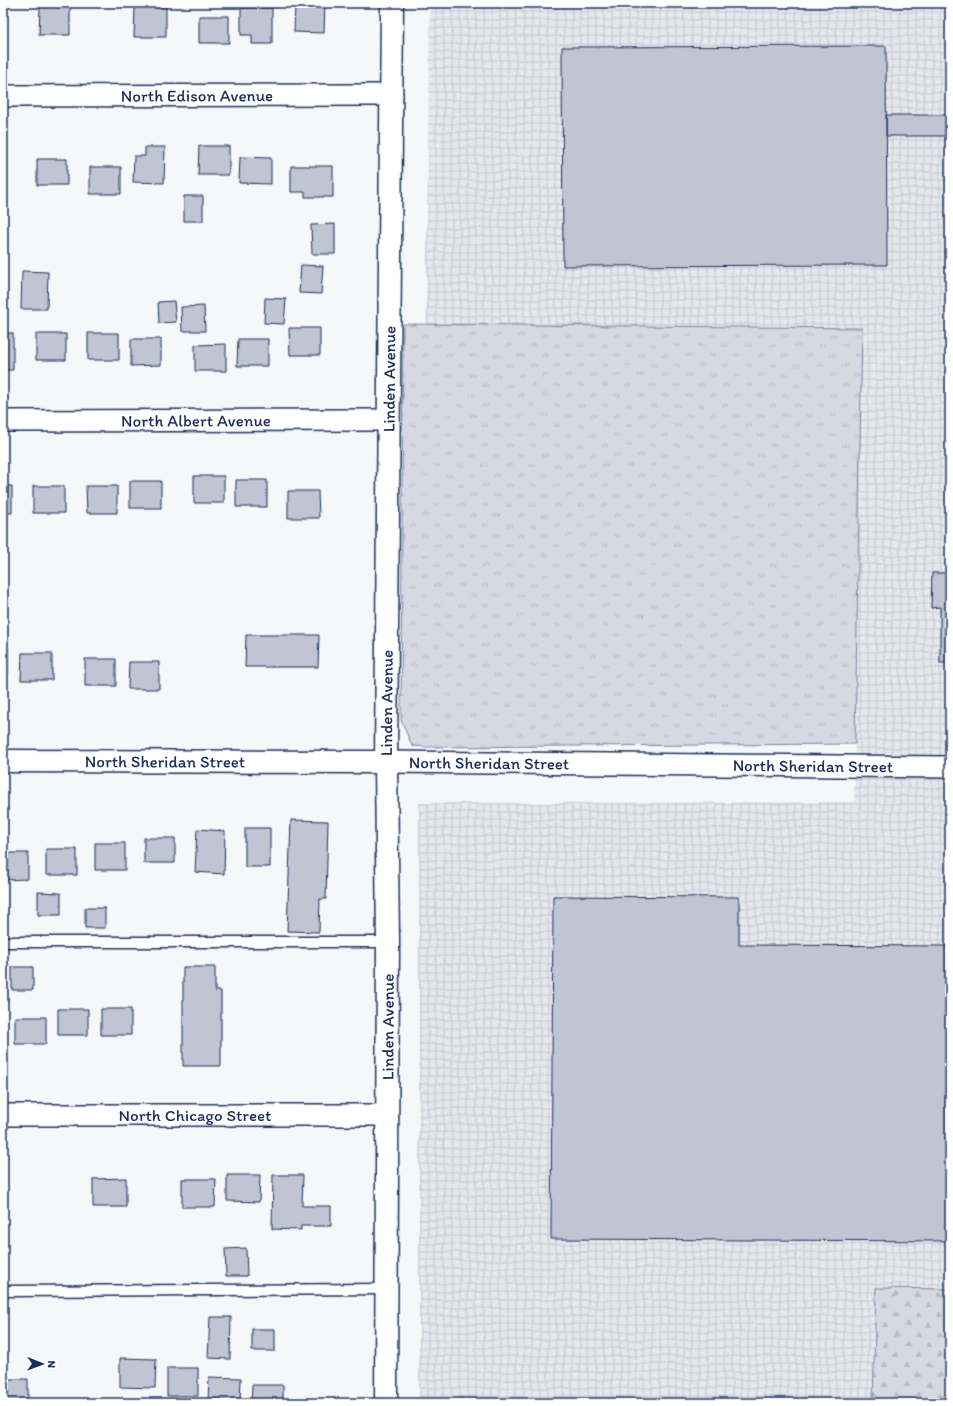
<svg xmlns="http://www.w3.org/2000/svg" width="953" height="1406" viewBox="0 0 953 1406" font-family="Itim,sans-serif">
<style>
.industrial{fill:url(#industrial-grid)}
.grass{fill:url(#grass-tufts);stroke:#7884a0}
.forest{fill:url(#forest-firs);stroke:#7884a0}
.building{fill:#c0c4d3;stroke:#1b2f5e}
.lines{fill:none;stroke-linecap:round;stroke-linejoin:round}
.lane-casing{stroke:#1b2f5e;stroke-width:13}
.street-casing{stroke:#1b2f5e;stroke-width:24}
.secondary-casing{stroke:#1b2f5e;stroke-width:25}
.lane{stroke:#fff;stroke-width:10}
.street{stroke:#fff;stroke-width:21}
.secondary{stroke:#fff;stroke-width:22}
.labels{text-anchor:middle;stroke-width:3.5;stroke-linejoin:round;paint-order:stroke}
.street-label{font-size:17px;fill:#1b2f5e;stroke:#fff}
</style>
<defs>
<pattern id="industrial-grid" width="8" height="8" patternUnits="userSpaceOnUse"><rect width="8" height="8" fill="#e6e8ee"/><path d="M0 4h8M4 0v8" fill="none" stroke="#c5c7ce"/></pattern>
<pattern id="grass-tufts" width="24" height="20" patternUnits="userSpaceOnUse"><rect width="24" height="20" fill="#d6d9e2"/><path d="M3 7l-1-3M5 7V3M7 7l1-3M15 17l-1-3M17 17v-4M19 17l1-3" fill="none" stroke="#b7bbc4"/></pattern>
<pattern id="forest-firs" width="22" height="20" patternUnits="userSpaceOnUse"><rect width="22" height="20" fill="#d6d9e2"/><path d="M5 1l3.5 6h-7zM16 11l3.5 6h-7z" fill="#b7bbc4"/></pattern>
</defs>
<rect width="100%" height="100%" fill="#f6f7f9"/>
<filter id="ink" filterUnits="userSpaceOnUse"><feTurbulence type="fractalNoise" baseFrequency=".025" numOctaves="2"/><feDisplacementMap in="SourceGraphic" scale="8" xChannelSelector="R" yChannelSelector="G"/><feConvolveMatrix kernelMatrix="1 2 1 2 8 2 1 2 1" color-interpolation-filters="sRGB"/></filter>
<g filter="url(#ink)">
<path class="industrial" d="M430,3H950V1289L876,1288L873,1403H419V803L854,802L862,328L426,324Z"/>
<path class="grass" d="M403,324L862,328L855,744L427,747L412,746L401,720Z"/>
<path class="forest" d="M876,1288L950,1289V1403H873Z"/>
<path class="building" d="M295,3H325L324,33L294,32Z
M40,6L70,7V35H39Z
M135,7H166V37H134Z
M241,8H272V44H252V35H241Z
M3,14H5L6,44H3Z
M199,16H229V43H199Z
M886,46L887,265L563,266L562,47Z
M886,115H950V136H886Z
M199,146H229V175H198Z
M145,147H165L164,183L133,182L134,156H145Z
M240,157L271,158V184L239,183Z
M37,159H67V185H37Z
M291,166H333V197H305V192H291Z
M90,167H121V194H90Z
M184,196H203V221H184Z
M335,224V254H312L311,225Z
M301,265L323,266L321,294L299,293Z
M22,271L48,272L47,309H21Z
M265,298L286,299L284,324L264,323Z
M174,301L176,322L159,323L158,302Z
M204,306L205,331H182L181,307Z
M289,328H320V355H290Z
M3,333H13V370H3Z
M88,333H119V360H88Z
M36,334H66V360H36Z
M131,339H161V365L131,366Z
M238,339H268V366H237Z
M226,344V371H195V345Z
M194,476H224V503H194Z
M236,480H267V507H236Z
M130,481H161V508H130Z
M3,486H12V513H3Z
M33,486H64V513H33Z
M86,486H117V513H87Z
M288,491H318L319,518H288Z
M932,573H950V663H940V607L931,608Z
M246,635H319L318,667H245Z
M3,647H8V674H3Z
M22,653H52V680H21Z
M85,659H116V686H85Z
M129,662H159V689H128Z
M291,820L328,821L326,899H320L319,932L287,931Z
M245,828H270V867H245Z
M197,829L225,831L224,874L195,872Z
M144,838H175V863H144Z
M95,843H125V870H95Z
M46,849H77V875H46Z
M3,853H28V879L3,880Z
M38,892L61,893V915H38Z
M553,896L739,897V945L950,946V1241L551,1239Z
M85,908H105V928H85Z
M12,967H33V990H12Z
M183,967H215V991H221V1066H183Z
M58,1009H88V1035H58Z
M101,1009H131V1035H101Z
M15,1017H46V1044H15Z
M227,1175H260L259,1202L227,1201Z
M273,1175H303L302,1206H331V1226H301V1230L272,1229Z
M126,1178V1207H93V1179Z
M182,1179H216L215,1207H182Z
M246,1248L247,1276H226L225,1249Z
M210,1317H231L230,1359L208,1358Z
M252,1329H275V1351H252Z
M120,1358L156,1359L155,1388L120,1387Z
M167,1368H198V1396H167Z
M209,1377L241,1378L240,1403H208Z
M3,1379H28V1403H3Z
M252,1385H283V1403H251Z"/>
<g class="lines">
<g class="lane-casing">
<path id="lane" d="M3,942H388
M3,1291L386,1289"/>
</g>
<g class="street-casing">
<g id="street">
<path id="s1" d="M3,96L392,95"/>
<path id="s2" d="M3,421L388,420"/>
<path id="s3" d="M386,762L950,767"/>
<path id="s4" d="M3,1115H387"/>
</g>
</g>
<g class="secondary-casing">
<g id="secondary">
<path id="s5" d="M3,761L386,762"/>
<path id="s6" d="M386,1403L388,942L386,762L392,3"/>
</g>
</g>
<use href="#lane" class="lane"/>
<use href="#street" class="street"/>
<use href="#secondary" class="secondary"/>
</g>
</g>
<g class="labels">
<g class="street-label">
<text dy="6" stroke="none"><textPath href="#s1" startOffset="194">North Edison Avenue</textPath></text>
<text dy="6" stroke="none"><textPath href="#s6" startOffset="1024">Linden Avenue</textPath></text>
<text dy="6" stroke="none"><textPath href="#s2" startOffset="193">North Albert Avenue</textPath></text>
<text dy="6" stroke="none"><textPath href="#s6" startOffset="700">Linden Avenue</textPath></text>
<text dy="6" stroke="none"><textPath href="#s5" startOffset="162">North Sheridan Street</textPath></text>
<text dy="6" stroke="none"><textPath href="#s3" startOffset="103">North Sheridan Street</textPath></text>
<text dy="6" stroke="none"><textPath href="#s3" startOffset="427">North Sheridan Street</textPath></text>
<text dy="6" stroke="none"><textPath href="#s6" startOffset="376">Linden Avenue</textPath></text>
<text dy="6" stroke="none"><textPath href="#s4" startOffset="192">North Chicago Street</textPath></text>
</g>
</g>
<rect width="953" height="1406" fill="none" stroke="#fff" stroke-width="16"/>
<rect x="8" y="8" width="937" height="1390" fill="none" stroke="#1b2f5e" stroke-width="1.5" filter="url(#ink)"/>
<g transform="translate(42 1364) rotate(91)" stroke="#ffffff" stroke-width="3" paint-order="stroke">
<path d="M0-3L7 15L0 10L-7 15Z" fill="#1b2f5e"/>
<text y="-6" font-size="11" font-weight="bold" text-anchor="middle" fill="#1b2f5e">N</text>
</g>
</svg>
